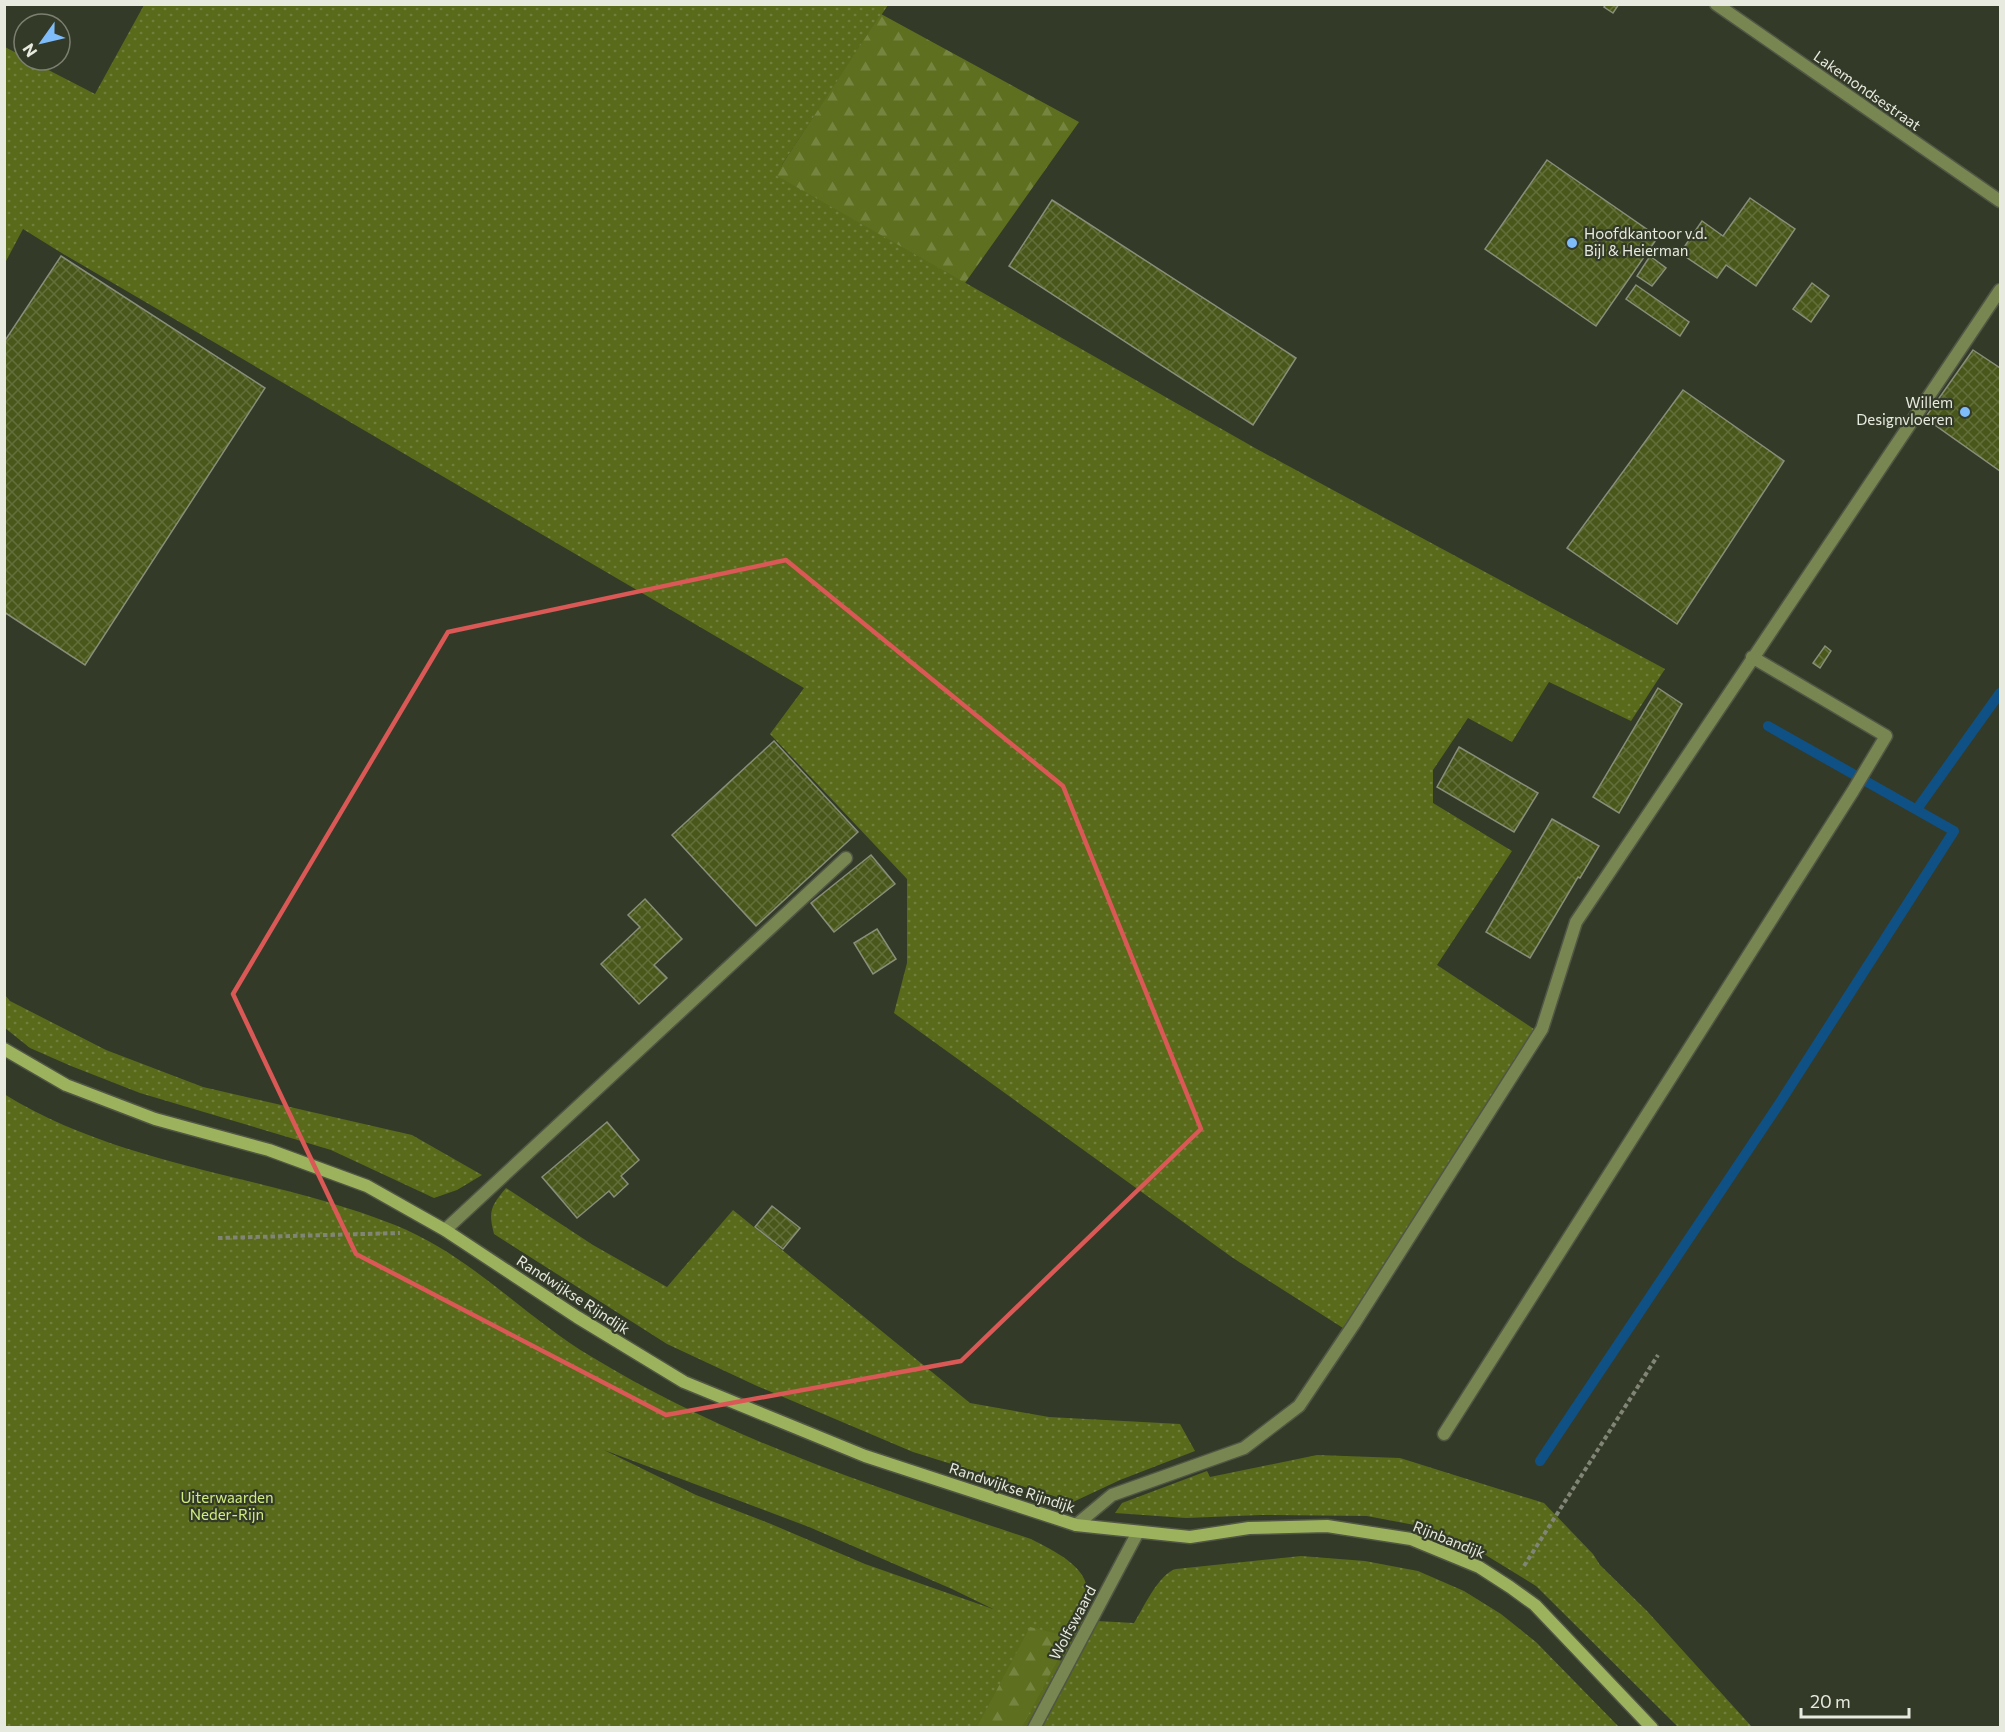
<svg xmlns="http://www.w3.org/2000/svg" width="2005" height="1732" viewBox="0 0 2005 1732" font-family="Commissioner,sans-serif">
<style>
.green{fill:url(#green-dots);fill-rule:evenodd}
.forest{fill:url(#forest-firs)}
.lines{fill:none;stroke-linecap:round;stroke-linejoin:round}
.stream{stroke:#0f5185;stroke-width:10}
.building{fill:url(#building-cross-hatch);stroke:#888e79;stroke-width:1.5}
.lane-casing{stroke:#515645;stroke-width:15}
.street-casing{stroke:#515645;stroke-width:15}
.secondary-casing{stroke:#515645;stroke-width:15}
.path{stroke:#808576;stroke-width:4;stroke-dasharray:4.5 3;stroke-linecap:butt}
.lane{stroke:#788652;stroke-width:12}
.street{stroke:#788652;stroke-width:12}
.secondary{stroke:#9cb25d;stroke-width:12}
.marked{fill:none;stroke:#da5856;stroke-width:4.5;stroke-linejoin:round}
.poi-dot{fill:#7fbdfa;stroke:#343a28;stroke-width:2}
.labels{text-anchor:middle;stroke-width:4.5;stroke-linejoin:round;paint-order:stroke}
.street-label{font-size:15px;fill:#e7eadf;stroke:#343a28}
.poi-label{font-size:15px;fill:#e7eadf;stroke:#343a28;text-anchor:start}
.park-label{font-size:15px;fill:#d1ec81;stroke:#343a28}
</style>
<defs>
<pattern id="green-dots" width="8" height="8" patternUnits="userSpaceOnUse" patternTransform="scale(1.5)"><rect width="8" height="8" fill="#596a1b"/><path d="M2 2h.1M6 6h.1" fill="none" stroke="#717f3c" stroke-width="1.8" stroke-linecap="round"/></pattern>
<pattern id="forest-firs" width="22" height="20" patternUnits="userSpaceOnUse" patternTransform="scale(1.5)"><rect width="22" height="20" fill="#5e701f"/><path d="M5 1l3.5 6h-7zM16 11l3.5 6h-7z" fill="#75853f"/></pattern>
<pattern id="building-cross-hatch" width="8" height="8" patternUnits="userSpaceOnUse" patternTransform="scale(1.5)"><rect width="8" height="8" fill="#49571a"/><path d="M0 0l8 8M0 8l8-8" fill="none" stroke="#636f3b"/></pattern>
</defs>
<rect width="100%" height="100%" fill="#343a28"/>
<path class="green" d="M144,5H888L783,163L778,176L1255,448L1665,669L1631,721L1549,682L1512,742L1468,718L1433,770V803L1512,851L1437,965L1540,1033L1343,1328L1233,1258L894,1013L907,963V879L770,734L804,688L60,252L23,229L5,263V47L24,57V60H29L95,94Z
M5,995L10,1001L106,1050L203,1087L412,1135L482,1175L457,1190L434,1198L331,1150L140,1093L71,1066L30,1048L5,1028Z
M4,1094C124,1168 266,1174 395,1225C472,1256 523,1316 592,1357C728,1440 880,1489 1031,1539C1055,1552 1094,1568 1087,1602C1085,1608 1081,1614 1079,1620L1134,1623C1143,1609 1159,1573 1176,1569L1301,1556L1365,1561L1418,1571L1464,1591L1501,1614L1536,1642L1619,1727H5ZM604,1450L809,1527L952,1589L993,1609L865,1564L771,1524L696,1495Z
M506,1188L593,1245L667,1287L733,1210L970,1403L1049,1417L1180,1424L1195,1451L1120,1480L1073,1502L913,1452L757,1386L667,1344L494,1234C488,1211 491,1206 506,1188Z
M1317,1455L1400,1458L1544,1503L1593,1554L1600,1565L1647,1611L1752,1727H1678L1536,1586L1471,1546L1425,1527L1367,1516L1261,1515L1186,1518L1115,1513L1122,1503L1207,1471L1210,1477Z"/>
<path class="forest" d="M881,14L1079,122L965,283L777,176L783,163Z
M1030,1627L1070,1637L1022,1727H977Z"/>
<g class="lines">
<path class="stream" d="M1917,809L2000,693
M1540,1461L1779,1104L1954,831L1768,726"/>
</g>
<path class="building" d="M1606,4H1619L1613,13L1604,7Z
M1547,160L1658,237L1596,326L1485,249Z
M1750,198L1795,229L1756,286L1726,265L1717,278L1680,253L1702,221L1723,236Z
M1052,200L1296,358L1253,425L1009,266Z
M61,256L265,388L85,665L4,612V342Z
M1650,256L1666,268L1652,286L1637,276Z
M1812,283L1829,296L1811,322L1793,309Z
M1636,285L1689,322L1680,336L1626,299Z
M1973,350L2000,368V471L1925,418Z
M1683,390L1784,461L1677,624L1567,548Z
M1825,646L1831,651L1820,668L1813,663Z
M1658,688L1682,704L1619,813L1593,797Z
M774,741L858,832L756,926L672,835Z
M1459,747L1538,793L1514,832L1437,787Z
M1552,819L1599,846L1580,878L1578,877L1530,958L1486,932Z
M871,855L895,884L834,932L811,903Z
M645,899L682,939L654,965L667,978L639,1004L601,964L640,927L628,915Z
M877,929L896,959L873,974L854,943Z
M607,1122L639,1160L621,1176L628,1184L614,1197L609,1191L577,1218L542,1177Z
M772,1206L800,1228L783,1249L755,1227Z"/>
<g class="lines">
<g class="lane-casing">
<path id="lane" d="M445,1230L846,858
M1444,1434L1853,791L1886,736L1752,657
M1076,1525L1112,1495L1244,1448L1299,1406L1354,1324L1542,1029L1576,922L2000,290"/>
</g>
<g class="street-casing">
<path id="street" d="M1716,4L2000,201
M1034,1728L1138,1532"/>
</g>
<g class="secondary-casing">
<path id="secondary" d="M4,1049L66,1085L155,1119L269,1150L367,1186L445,1230L577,1317L684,1382L865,1456L1076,1525L1190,1537L1249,1528L1327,1526L1411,1539L1479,1567L1510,1587L1535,1605L1652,1728"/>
</g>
<path class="path" d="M218,1238L400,1233
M1524,1566L1658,1355"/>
<use href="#lane" class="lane"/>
<use href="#street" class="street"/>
<use href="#secondary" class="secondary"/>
</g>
<path class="marked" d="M786,560L1063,786L1201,1129L961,1361L666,1415L356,1254L233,994L448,632Z"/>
<g class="poi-dot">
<circle cx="1572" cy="243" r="6"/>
<circle cx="1965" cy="412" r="6"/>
</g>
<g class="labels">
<g class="street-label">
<text transform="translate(1867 91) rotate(35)" y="5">Lakemondsestraat</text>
<text transform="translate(573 1295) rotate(33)" y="5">Randwijkse Rijndijk</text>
<text transform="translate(1012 1488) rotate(18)" y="5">Randwijkse Rijndijk</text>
<text transform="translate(1449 1540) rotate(22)" y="5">Rijnbandijk</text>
<text transform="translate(1073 1623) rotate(-62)" y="5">Wolfswaard</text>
</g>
<g class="poi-label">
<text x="1584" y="239">Hoofdkantoor v.d.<tspan x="1584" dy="17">Bijl &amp; Heierman</tspan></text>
<text x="1953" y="408" text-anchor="end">Willem<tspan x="1953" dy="17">Designvloeren</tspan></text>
</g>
<g class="park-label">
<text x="227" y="1503">Uiterwaarden<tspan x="227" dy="17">Neder-Rijn</tspan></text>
</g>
</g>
<rect width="2005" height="1732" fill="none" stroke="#e7eadf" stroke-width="12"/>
<g transform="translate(42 42) rotate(236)"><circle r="28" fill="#343a28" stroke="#7c8071" stroke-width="1.5"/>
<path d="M0-4.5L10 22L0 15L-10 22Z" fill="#7fbdfa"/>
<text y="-9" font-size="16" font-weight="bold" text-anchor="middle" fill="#e7eadf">N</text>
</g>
<path d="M1801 1708v9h108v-9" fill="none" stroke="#e7eadf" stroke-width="3"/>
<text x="1810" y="1708" font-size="18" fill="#e7eadf" stroke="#343a28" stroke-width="4.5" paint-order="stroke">20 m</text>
</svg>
